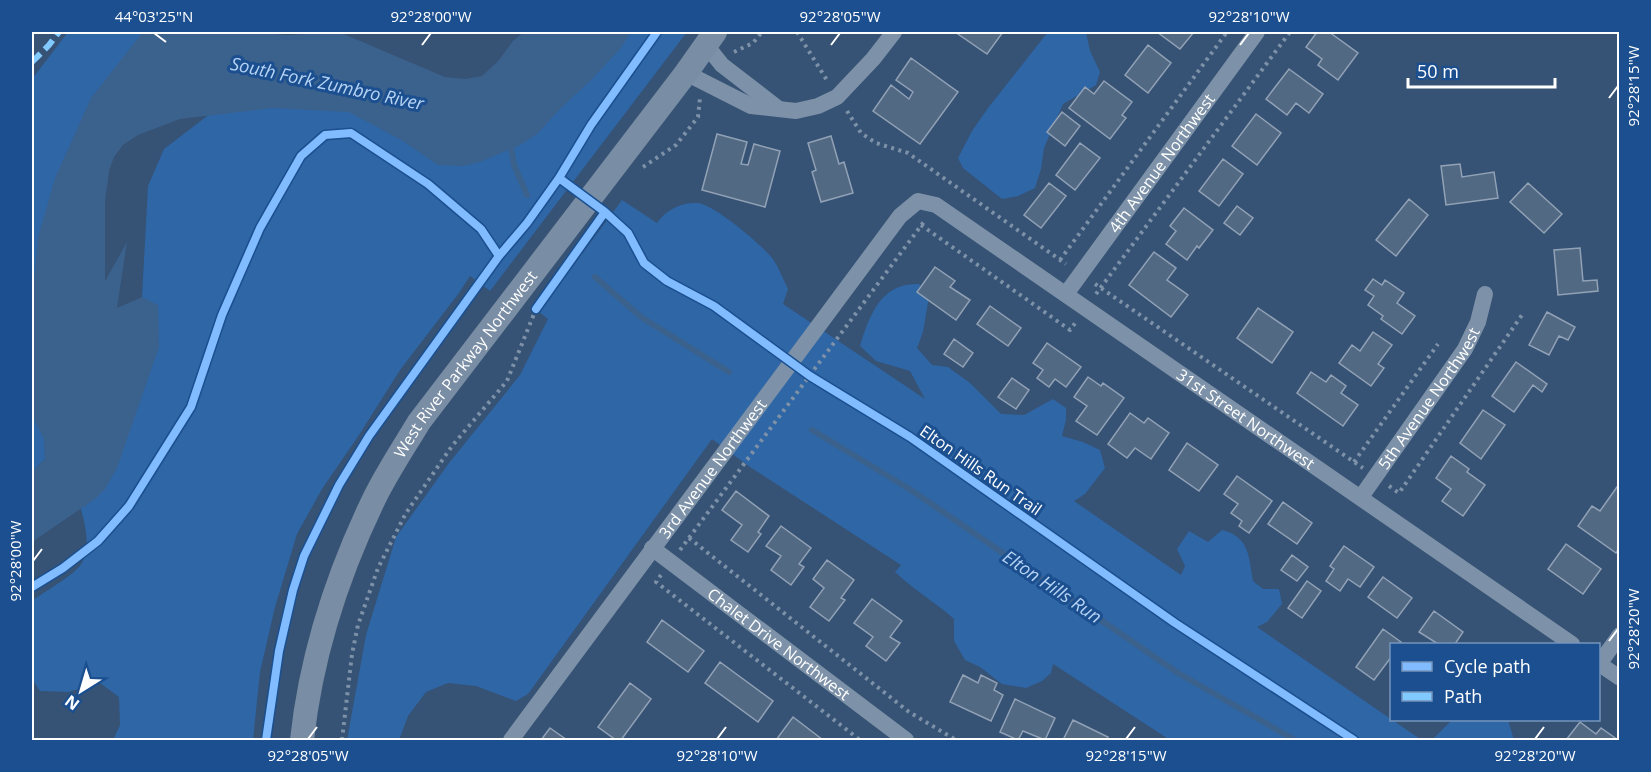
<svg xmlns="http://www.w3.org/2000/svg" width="1651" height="772" viewBox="0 0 1651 772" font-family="'Open Sans',sans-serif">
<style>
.green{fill:#2f66a5}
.water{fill:#3b618d}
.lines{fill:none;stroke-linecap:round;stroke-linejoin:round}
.stream{stroke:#3b618d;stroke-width:6}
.building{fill:#526984;stroke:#92a2b6;stroke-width:1.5}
.path{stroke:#7d92a8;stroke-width:4;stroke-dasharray:3 4.5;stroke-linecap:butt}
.minor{stroke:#7d92a8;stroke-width:16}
.secondary{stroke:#798da4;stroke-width:24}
.quiet{stroke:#80caff;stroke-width:6;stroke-dasharray:12 6;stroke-linecap:butt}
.cycleway-casing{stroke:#1b4f8f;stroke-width:11}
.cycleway{stroke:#80bcff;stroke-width:8}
.ticks{fill:none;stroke:#fff;stroke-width:2}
.labels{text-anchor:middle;stroke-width:6;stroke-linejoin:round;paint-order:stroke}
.street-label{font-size:16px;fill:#fff;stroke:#1b4f8f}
.water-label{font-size:18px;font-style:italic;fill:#b5d3f5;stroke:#1b4f8f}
.neatline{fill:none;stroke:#fff;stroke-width:2}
.ticks-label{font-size:15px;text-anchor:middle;fill:#fff}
</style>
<rect width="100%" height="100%" fill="#365274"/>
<path class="green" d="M68,32H156L116,76L44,416L45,459L32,472V79Z
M577,32H687L490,291L470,276L459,293L400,370L359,435L322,489L297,534L275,607L260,672L253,740H113L120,725L119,697L100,683L68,692L40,691L32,679V601C46,590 65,581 78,568C94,552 84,518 78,500L150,314L142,297L148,186L164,149L219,107H436Z
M1048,32H1086L1090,51L1100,72L1096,85L1063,104L1044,148L1041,169L1035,188L1018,196L1002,199L963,168L958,158L972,131L988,108Z
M622,200L657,223C666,209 682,202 698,203C715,205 762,245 773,259C779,268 783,279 788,289L783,304L925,399L910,371L876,361L860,346C869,316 881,282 919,284L929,297L923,332L917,348L932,365L948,367L970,383L1001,414L1024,415L1053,399L1066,408V420L1062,436L1083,442L1100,450L1105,468L1085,494L1074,501L1181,575L1185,566L1177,549L1189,531L1208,542L1222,530C1249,536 1249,557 1253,581L1263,589H1279L1282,604L1267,622L1257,627L1420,739H1433L1452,720H1508L1514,740H1170L1053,664L1051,673L1042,681L1026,688L1002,684L980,667L965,660L954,641V619C935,602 914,590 895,572L901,565L750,467L712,439L528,694L516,701L476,686L448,683L426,692L408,716L399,740H347L366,635L396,537L449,463L520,375L548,319L539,312Z"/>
<path class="water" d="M143,32H247L288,35L339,32L445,77L465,79L482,76L499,60L513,41L524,32H631L620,49L592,79L560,109L537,134L520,145L480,162L463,166L438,165L403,141L349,112L272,108L180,119L138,135L123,145L114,157L109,171L105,202V281L127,242L117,308L142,297L158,305L159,347L117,468L105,489L95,499L32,542V472L45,459L44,439L32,416V303L38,238L55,178L91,98Z"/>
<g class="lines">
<path class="stream" d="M510,141L514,165L527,195
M595,277L641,317L729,372
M812,430L911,490L1178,673L1295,740"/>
</g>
<path class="building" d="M955,32H1003L987,54Z
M1157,32H1194L1180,49Z
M1317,32H1329L1358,53L1338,80L1318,65L1322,59L1306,47Z
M1148,45L1171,63L1148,93L1125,75Z
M911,58L958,92L920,144L873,111L891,85L909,99L913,92L896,80Z
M1289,69L1323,94L1309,113L1296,103L1287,115L1266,99Z
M1104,81L1132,102L1122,115L1126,118L1110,139L1069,108L1085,87L1094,94Z
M1062,112L1080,126L1065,146L1047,132Z
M1256,114L1281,133L1257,165L1232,146Z
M717,134L747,142L741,164L748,165L754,144L780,151L765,207L702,190Z
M831,136L839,164L844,162L853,193L821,202L812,172L816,170L808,143Z
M1080,143L1100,158L1075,190L1056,175Z
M1223,159L1243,174L1219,206L1199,191Z
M1460,164L1462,177L1494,172L1498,198L1446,205L1441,166Z
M1049,183L1066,196L1041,228L1024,215Z
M1528,183L1562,214L1544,233L1510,202Z
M1409,199L1428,215L1396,256L1376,240Z
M1237,206L1253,218L1240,235L1224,223Z
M1184,208L1213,230L1199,248L1197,246L1187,260L1166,244L1176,231L1170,226Z
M1580,248L1583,281L1597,280L1598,291L1558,295L1554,250Z
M1154,252L1176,268L1167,280L1188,295L1171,317L1129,285Z
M935,267L955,281L950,287L970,300L956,320L917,292Z
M1373,279L1382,285L1385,280L1404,293L1397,303L1415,316L1402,334L1381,319L1383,316L1368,305L1374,296L1365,290Z
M990,306L1021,328L1008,346L977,324Z
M1258,308L1293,332L1272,363L1237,338Z
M1547,312L1575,327L1568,340L1559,336L1549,355L1529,345Z
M1373,332L1392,345L1378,364L1384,368L1371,386L1339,363L1352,345L1360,351Z
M954,339L973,353L963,367L944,354Z
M1047,343L1081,367L1066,387L1055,379L1049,387L1037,378L1043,370L1033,363Z
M1516,362L1547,384L1542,392L1533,385L1514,412L1492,396Z
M1311,372L1326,382L1331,375L1346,386L1341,393L1358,405L1343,426L1297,393Z
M1088,377L1101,386L1103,383L1124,398L1097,435L1076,421L1087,406L1074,397Z
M1012,378L1029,390L1016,409L998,397Z
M1483,410L1505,425L1481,459L1460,443Z
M1130,413L1144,423L1148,418L1169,433L1151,459L1135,448L1127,458L1108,444Z
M1187,443L1218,465L1199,491L1169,470Z
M1451,456L1469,469L1467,472L1485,485L1463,516L1442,501L1451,489L1436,478Z
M1237,476L1272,501L1249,533L1239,526L1242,521L1231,513L1238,504L1224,494Z
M1617,487L1620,488V547L1616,553L1578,526L1592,506L1600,511Z
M736,491L769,516L758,532L761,534L748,552L731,540L742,525L722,510Z
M1283,502L1312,523L1297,544L1268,524Z
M781,526L811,548L799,564L804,567L791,585L771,570L781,556L766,546Z
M1566,544L1601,569L1583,594L1548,569Z
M1344,546L1374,567L1360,587L1348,579L1340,591L1326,581L1334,569L1330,566Z
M1292,555L1308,567L1297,581L1281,570Z
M827,560L854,580L841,598L845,600L829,621L810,607L824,588L813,579Z
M1383,577L1412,598L1397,618L1368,597Z
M1307,581L1321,591L1302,618L1288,608Z
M872,599L902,621L890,637L900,643L886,661L866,646L873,637L854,623Z
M1434,611L1463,632L1455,644H1438L1419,632Z
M662,620L704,651L688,672L647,642Z
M1383,629L1401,642L1399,644H1392V656L1374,680L1356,667Z
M720,662L773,701L758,722L705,683Z
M963,675L978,683L981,675L997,683L994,690L1003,695L991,721L950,702Z
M630,683L651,699L621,740H616L598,727Z
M1015,699L1055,718L1045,740L1023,731L1018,740L1000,732Z
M793,717L823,740H776Z
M1073,720L1108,737L1106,740H1063Z
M1580,722L1596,734L1601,728L1618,740H1566Z
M550,728L567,740H541Z"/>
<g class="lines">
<path class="path" d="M797,32L828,82
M734,52L753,43L762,32
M847,111L861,133L876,143L908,153L1066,264
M643,167L676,145L698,117L700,98
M921,225L1070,330L1076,322
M1060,260L1227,32
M1095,284L1363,468
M1096,294L1290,32
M1354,462L1438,344
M1389,486L1399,493L1524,312
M689,538L909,712L956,740
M680,550L926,219
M661,575L656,582L860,740
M342,740L352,654L358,625L378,568L406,513L452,446L507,381L536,309"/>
<g class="minor">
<path d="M706,45L722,65L779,109"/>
<path d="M686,73L751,106L796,111L818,106L837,97L873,59L894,32"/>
<path id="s1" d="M1066,294L1257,32"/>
<path id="s2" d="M1361,497L1465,349L1478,322L1485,294"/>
<path id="s3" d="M652,548L906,740"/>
<path d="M1598,663L1620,678"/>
<path d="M1599,664L1620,635"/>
<path id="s4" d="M511,740L900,216L918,201L936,205L1572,644"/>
</g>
<path class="secondary" id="s5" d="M302,740C311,656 338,573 375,497C388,471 404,447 419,422L686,73L715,32"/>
<path class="quiet" d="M32,62L49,45L59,32"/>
<g class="cycleway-casing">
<path id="cycleway" d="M559,178L605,212L628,233L644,263L667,281L714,306L810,376L910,437L1175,623L1354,740
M536,309L605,212
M32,587L63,568L98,541L129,506L191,407L222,315L260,228L301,156L325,135L351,133L428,184L481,229L499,256
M266,740L279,651L293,590L304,556L339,485L369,436L499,256L527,223L559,178L591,125L657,32"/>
</g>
<use href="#cycleway" class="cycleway"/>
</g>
<path class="ticks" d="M154,33L166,42M422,45L431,33M831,45L840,33M1240,45L1249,33M1609,98L1618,86M33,561L42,549M1609,641L1618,629M308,739L317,727M717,739L726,727M1126,739L1135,727M1535,739L1544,727"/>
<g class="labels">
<g class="street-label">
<text dy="6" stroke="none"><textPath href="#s1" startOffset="162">4th Avenue Northwest</textPath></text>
<text dy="6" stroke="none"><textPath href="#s5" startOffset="416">West River Parkway Northwest</textPath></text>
<text dy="6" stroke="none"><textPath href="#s2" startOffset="120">5th Avenue Northwest</textPath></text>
<text dy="6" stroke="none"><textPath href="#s4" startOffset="1071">31st Street Northwest</textPath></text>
<text dy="6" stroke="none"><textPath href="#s4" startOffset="338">3rd Avenue Northwest</textPath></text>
<text transform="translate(981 470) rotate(35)" y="6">Elton Hills Run Trail</text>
<text dy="6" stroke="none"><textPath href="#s3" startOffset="159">Chalet Drive Northwest</textPath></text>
</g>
<g class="water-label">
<text transform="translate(327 84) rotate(12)" y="6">South Fork Zumbro River</text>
<text transform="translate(1052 587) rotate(34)" y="6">Elton Hills Run</text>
</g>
</g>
<rect width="1651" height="772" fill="none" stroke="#1b4f8f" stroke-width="66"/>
<rect x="1390" y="643" width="210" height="78" fill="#1b4f8f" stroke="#7695bc" stroke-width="1.5"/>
<rect x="1402" y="662" width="30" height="9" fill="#80bcff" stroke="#7695bc" stroke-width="1.5"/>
<text x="1444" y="673" font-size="18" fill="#ffffff">Cycle path</text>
<rect x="1402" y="692" width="30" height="9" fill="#80caff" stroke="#7695bc" stroke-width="1.5"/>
<text x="1444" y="703" font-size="18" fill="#ffffff">Path</text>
<g transform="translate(81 691) rotate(217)" stroke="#1b4f8f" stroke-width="4.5" paint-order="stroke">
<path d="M0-4.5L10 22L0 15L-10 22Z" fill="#ffffff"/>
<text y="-9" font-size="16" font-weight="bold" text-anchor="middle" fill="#ffffff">N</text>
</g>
<path d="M1408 78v9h147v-9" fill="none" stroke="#ffffff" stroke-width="3"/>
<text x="1417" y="78" font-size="18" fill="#ffffff" stroke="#1b4f8f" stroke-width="4.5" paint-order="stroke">50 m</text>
<rect x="33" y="33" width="1585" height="706" class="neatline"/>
<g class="ticks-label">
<text x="154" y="22">44°03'25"N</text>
<text x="431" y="22">92°28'00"W</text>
<text x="840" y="22">92°28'05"W</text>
<text x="1249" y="22">92°28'10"W</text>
<text transform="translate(1634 86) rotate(-90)" y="5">92°28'15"W</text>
<text transform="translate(16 561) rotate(-90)" y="5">92°28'00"W</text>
<text transform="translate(1634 629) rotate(-90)" y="5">92°28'20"W</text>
<text x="308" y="761">92°28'05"W</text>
<text x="717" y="761">92°28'10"W</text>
<text x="1126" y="761">92°28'15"W</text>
<text x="1535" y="761">92°28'20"W</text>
</g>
</svg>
